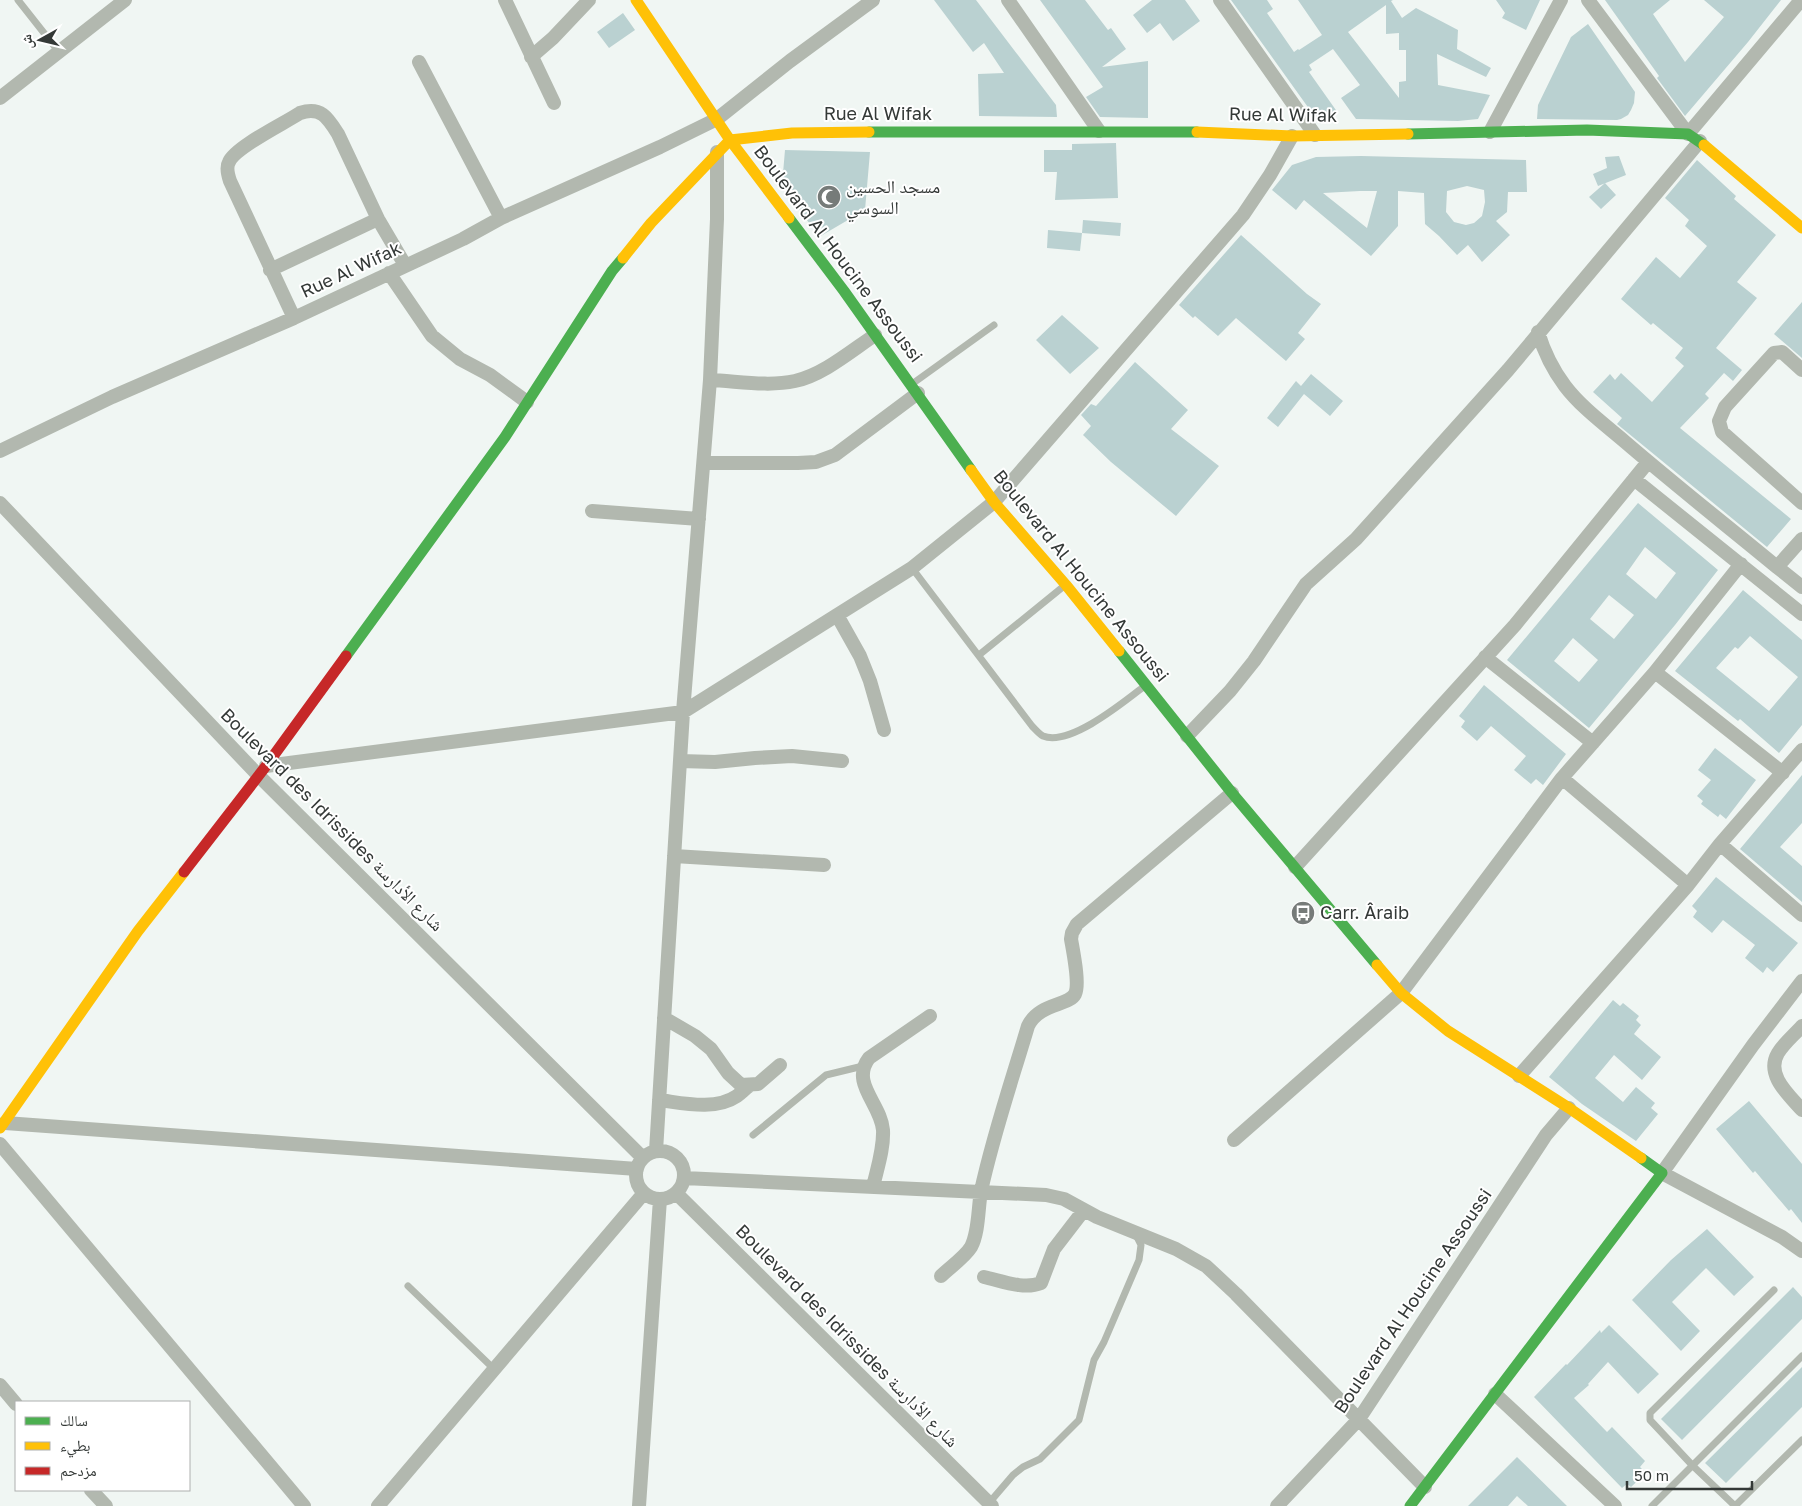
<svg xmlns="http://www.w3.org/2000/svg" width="1802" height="1506" viewBox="0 0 1802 1506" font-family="'Golos Text','Noto Naskh Arabic',sans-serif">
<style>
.building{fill:#bad1d1;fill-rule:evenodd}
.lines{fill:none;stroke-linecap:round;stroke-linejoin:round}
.lane{stroke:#b2b8af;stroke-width:7}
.street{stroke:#b2b8af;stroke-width:14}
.fast{stroke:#4caf50;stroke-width:11}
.slow{stroke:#ffc107;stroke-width:11}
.jam{stroke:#c62828;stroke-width:11}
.labels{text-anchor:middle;stroke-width:4;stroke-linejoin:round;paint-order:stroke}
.street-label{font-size:18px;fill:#343937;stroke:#fff}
.poi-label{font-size:18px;fill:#343937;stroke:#fff;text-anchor:start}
</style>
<rect width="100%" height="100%" fill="#f0f6f3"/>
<path class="building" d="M934,0H976L1056,105L1057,117L979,116L978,74L1004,73L984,43L973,52Z
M1040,0H1085L1108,30L1111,28L1126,49L1102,67L1148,61V118L1100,117L1086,97L1103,87Z
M1152,0H1185L1200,21L1173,41L1160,23L1147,33L1133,15Z
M1231,0H1267L1273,9L1267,13L1294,52L1298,49L1299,50L1322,35L1298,0H1393L1391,1L1402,18L1416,8L1458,30L1457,49L1491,68L1486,77L1437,54L1438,85L1490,95L1478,119L1458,121L1356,119L1341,98L1360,85L1333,49L1309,65L1312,70L1309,72L1338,113L1320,124ZM1386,5V34L1399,33V50H1406V81L1399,82V98L1348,32Z
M1496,0H1540L1526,30L1502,18L1505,13Z
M1605,0H1670L1653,14L1685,62L1724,17L1704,0H1781L1748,42L1685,116L1657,78L1659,76Z
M623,13L635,30L609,48L597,32Z
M1588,24L1635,92L1634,103L1631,110L1628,115L1621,119L1617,120L1537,119L1538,105L1571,37Z
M1116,143L1118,198L1055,200L1057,172H1044V150H1072V144Z
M785,150L870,152L865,210L819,237L782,185Z
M1361,156L1526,160L1527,192H1508L1507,212L1496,221L1510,235L1482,262L1468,245L1457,255L1439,236L1425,224L1424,193L1398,191V226L1371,256L1304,200L1296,210L1272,190L1292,165L1316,157ZM1467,186L1484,190L1485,202L1482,216L1474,223L1466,225L1454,222L1446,212L1447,191ZM1360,191H1377L1367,228L1323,193Z
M1619,156L1626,175L1598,186L1593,174L1607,168L1605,157Z
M1697,160L1736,196L1734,199L1776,235L1737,282L1757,298L1716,348L1742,370L1733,381L1724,373L1705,394L1709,398L1680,428L1791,519L1767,547L1617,424L1622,418L1593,392L1610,374L1615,380L1621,373L1652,402L1684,366L1675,358L1683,348L1653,323L1651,325L1621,299L1656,257L1680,278L1707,246L1685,226L1689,220L1665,198Z
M1605,183L1616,195L1601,209L1589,197Z
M1083,220L1121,223L1120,236L1082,233Z
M1048,230L1082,233L1080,251L1047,248Z
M1241,235L1307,294L1321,304L1298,333L1305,339L1286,361L1236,318L1218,336L1195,316L1193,318L1179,305Z
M1802,302V358L1774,334Z
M1062,315L1099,348L1070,374L1036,340Z
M1135,362L1188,410L1171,429L1219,466L1176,516L1111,462L1083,435L1091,426L1081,415L1091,404L1096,406Z
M1311,374L1343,401L1330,416L1304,394L1278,427L1267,418L1296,381L1301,386Z
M1638,503L1718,570L1675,625L1589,728L1507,660ZM1645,547L1676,573L1656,599L1626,574ZM1609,595L1634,615L1614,639L1590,619ZM1573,638L1598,660L1579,682L1554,661Z
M1743,590L1802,640V725L1779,753L1740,719L1738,721L1675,671ZM1750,636L1798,677L1769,711L1716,668L1735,647L1738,649Z
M1484,685L1566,754L1543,785L1536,779L1531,784L1514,770L1526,756L1491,726L1477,741L1461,727L1465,721L1459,716Z
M1715,748L1756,780L1726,819L1720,814L1718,817L1701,804L1703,801L1697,796L1711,780L1698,770Z
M1802,775V823L1780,847L1802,866V902L1740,849Z
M1716,877L1798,943L1773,972L1767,967L1763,973L1745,958L1755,945L1723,920L1712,933L1693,917L1697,911L1692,906Z
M1613,1000L1620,1006L1623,1003L1639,1016L1636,1020L1641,1025L1634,1034L1661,1057L1642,1080L1614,1055L1595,1078L1623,1102L1636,1087L1655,1103L1651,1108L1658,1114L1636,1141L1582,1104L1549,1077Z
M1749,1101L1802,1164V1223L1791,1209L1789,1211L1755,1171L1753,1173L1716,1129Z
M1707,1229L1754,1277L1734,1296L1706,1268L1672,1302L1700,1331L1681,1351L1632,1300L1671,1260Z
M1793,1287L1802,1297V1319L1682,1440L1661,1419Z
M1609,1325L1659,1374L1638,1394L1608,1362L1588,1384L1589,1385L1574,1398L1607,1432L1612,1427L1645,1461L1640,1467L1646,1473L1631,1487L1627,1484L1622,1488L1534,1397L1566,1364L1567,1365L1600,1330L1601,1333Z
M1802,1367V1407L1726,1483L1705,1463Z
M1517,1457L1567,1506H1528L1517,1496L1508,1506H1468Z"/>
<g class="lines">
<path class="lane" d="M18,0L59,52
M912,384L994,325
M912,568L1032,726C1035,729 1039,734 1043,736C1070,747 1125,701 1146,685
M979,655L1064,586
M753,1135L826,1075L863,1066
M408,1286L494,1369
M1774,1290L1650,1413V1420L1693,1466L1734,1505L1737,1504L1802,1440
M989,1503L1013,1475L1023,1467L1040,1459L1079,1420L1094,1360L1104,1342L1139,1260L1141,1245L1136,1235
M1652,1506L1802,1356"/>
<path class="street" d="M505,0L554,103
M1008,0L1099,131
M1220,0L1315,135
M1588,0L1688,134L1801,0
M531,57L553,38L589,0
M419,62L501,218
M0,98L125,0
M1490,132L1561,0
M270,270L378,219
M389,273L432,336L460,359L490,375L527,402
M294,318L230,181C228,175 226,167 229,162C235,147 285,123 300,113C321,106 328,118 338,134L378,219L405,265
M1538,332C1544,352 1553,370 1565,386C1581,407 1604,424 1624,441C1674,484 1726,525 1777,567
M1802,370L1782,352L1774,353L1725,407L1719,421L1722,432L1802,503
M710,380C737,381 768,387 795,381C823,375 851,351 875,335
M0,451L112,397L294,318L463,239L501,218L660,147L717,119L790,61L873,0
M704,463H798L816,462L835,455L918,393
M1634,479L1802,614
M0,503L258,775L643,1158
M592,511L699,519
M1802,539L1777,567L1802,587
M1741,564L1655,672L1783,773
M837,615L860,656L870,681L884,730
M1485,657L1593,743
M1187,736L1230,691L1254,661L1306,584L1356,539L1508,370L1700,141
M680,761L715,762L755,758L792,756L842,761
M266,766L683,712L912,568L994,502L1243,215L1270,175L1292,136
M1562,778L1688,885
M1720,844L1802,915
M674,856L824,865
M1295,867L1515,625L1648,462
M1802,981L1753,1045L1662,1173L1782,1237L1802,1251
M664,1018L695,1036L711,1049L728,1073L741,1085L758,1084L780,1065
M1802,1026C1795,1034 1784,1043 1778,1053C1765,1075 1789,1095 1802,1110
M1519,1076L1688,885L1720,844L1802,750
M659,1100C683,1103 715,1111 737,1096C741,1093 745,1089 749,1086
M5,1123L637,1169
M1234,1140L1401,993L1562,778L1655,672
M0,1144L304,1506
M636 1175a24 24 0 1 1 48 0a24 24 0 1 1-48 0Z
M656,1151L683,712L710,380L717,219V152
M684,1178L1046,1195L1064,1199L1097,1217L1176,1249L1206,1266L1236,1294L1425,1487
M873,1187C877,1169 884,1149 883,1130C881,1104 850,1083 869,1058L930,1016
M676,1193L992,1506
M941,1276C950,1267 964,1258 971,1247C979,1232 978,1208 981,1191C993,1135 1012,1080 1028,1026C1039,1003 1069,1006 1075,994C1080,984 1073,951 1071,939L1072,933L1077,924L1232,793
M984,1277C1002,1281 1024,1290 1041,1283L1054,1249L1084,1210
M0,1385L16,1404
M1495,1394L1615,1506
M91,1490L106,1506
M378,1506L644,1193
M639,1506L660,1199
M1277,1506L1359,1419L1546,1135L1569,1108"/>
<path class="fast" d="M869,132H1197
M1408,134L1587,130L1688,134L1704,145
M789,218L844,291L971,470
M1119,651L1232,793L1377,965
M346,656L505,437L612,271L623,258
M1410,1506L1662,1173L1641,1158"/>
<path class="slow" d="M636,0L730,140L789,218
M1197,132L1292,136L1408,134
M1704,145L1802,228
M623,258L651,223L730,140L792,133L869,132
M971,470L994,502L1066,585L1119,651
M1377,965L1401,993L1448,1031L1569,1108L1641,1158
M0,1128L138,931L184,872"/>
<path class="jam" d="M184,872L266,766L346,656"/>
</g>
<defs>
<g id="mosque-disc" transform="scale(1.25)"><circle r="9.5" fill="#767b79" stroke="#fff"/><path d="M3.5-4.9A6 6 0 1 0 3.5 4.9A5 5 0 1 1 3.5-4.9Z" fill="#fff"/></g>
<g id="bus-disc" transform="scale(1.25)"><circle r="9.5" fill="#767b79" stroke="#fff"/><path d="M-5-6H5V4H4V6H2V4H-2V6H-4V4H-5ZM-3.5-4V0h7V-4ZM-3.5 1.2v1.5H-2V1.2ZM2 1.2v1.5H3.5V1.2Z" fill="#fff"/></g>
</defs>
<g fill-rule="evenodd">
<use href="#mosque-disc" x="829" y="197"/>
<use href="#bus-disc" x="1303" y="913"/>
</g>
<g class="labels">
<g class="street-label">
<text x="878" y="120">Rue Al Wifak</text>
<text transform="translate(1283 115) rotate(1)" y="6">Rue Al Wifak</text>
<text transform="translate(838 254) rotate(53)" y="6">Boulevard Al Houcine Assoussi</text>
<text transform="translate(351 270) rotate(-25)" y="6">Rue Al Wifak</text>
<text transform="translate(1081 576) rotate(51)" y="6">Boulevard Al Houcine Assoussi</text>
<text transform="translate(332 820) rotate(45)" y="6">Boulevard des Idrissides شارع الأدارسة</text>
<text transform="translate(1413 1301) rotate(-56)" y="6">Boulevard Al Houcine Assoussi</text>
<text transform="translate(847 1336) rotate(45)" y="6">Boulevard des Idrissides شارع الأدارسة</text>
</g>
<g class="poi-label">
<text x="846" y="193">مسجد الحسين<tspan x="846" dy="21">السوسي</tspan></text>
<text x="1320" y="919">Carr. Âraib</text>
</g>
</g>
<rect x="15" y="1401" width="175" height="90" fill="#ffffff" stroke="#aeb0af"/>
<rect x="25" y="1417" width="25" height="8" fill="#4caf50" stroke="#aeb0af"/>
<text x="60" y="1426" font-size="15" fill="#343937">سالك</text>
<rect x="25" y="1442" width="25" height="8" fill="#ffc107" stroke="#aeb0af"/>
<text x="60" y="1451" font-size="15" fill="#343937">بطيء</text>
<rect x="25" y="1467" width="25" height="8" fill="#c62828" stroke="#aeb0af"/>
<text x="60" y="1476" font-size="15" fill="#343937">مزدحم</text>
<g transform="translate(40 40) rotate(262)" stroke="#ffffff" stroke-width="4" paint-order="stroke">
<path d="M0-4L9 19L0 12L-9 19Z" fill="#343937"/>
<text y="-8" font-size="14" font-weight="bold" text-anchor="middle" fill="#343937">ش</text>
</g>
<path d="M1627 1481v8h125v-8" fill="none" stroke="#343937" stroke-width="2.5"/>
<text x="1634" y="1481" font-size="15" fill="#343937" stroke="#ffffff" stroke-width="4" paint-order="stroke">50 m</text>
</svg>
